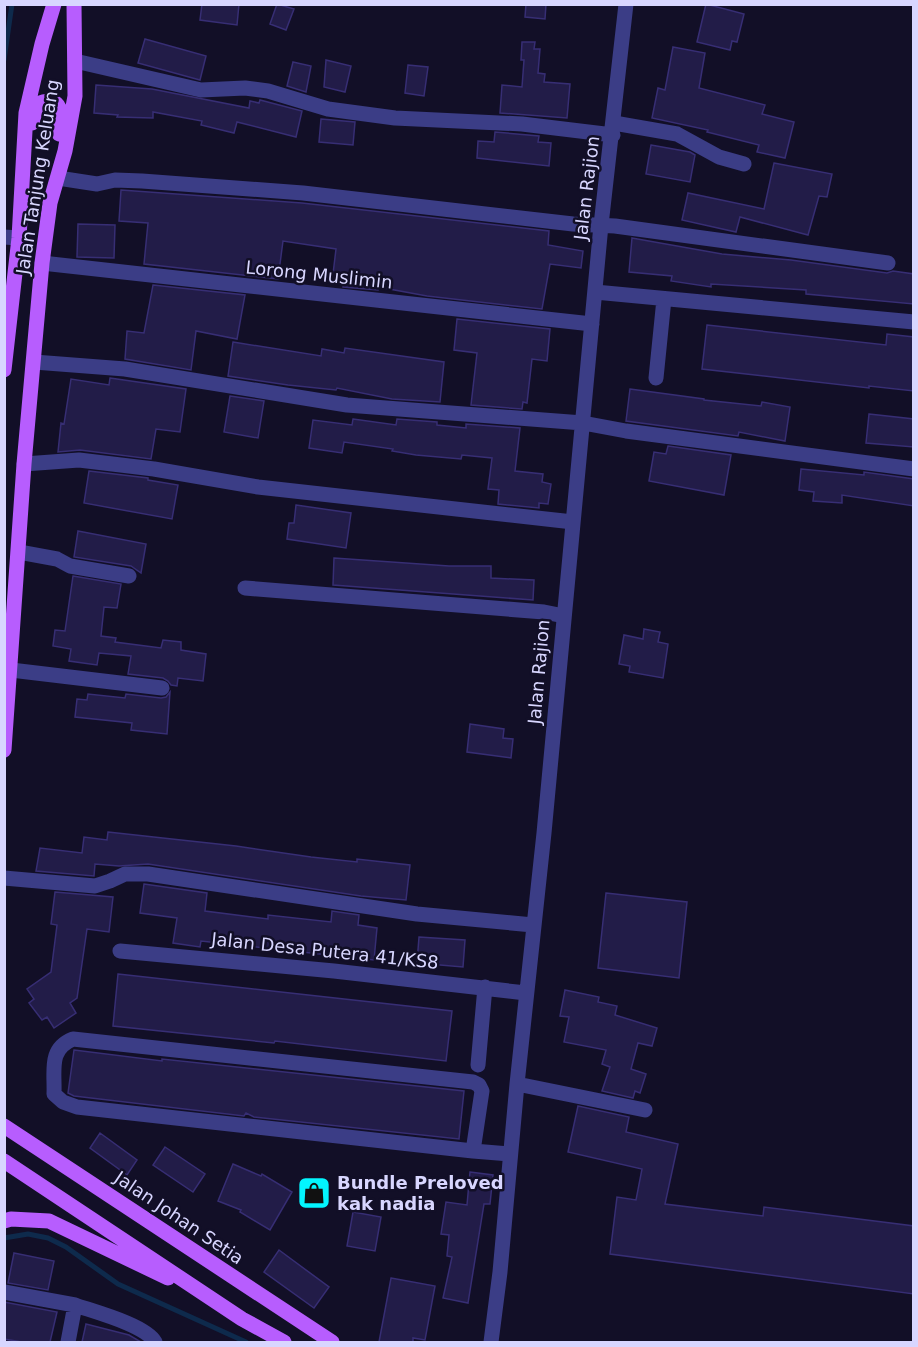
<svg xmlns="http://www.w3.org/2000/svg" width="918" height="1347" viewBox="0 0 918 1347" font-family="'DejaVu Sans',sans-serif">
<style>
.lines{fill:none;stroke-linecap:round;stroke-linejoin:round}
.stream{stroke:#0e2a4c;stroke-width:5}
.building{fill:#221c48;stroke:#372e74;stroke-width:1.5}
.minor{stroke:#3b3d86;stroke-width:15}
.major{stroke:#b75dfe;stroke-width:15}
.labels{text-anchor:middle;stroke-width:5;stroke-linejoin:round;paint-order:stroke}
.street-label{font-size:18px;fill:#d8d6ff;stroke:#120f27}
.poi-label{font-size:18px;font-weight:bold;fill:#d8d6ff;stroke:#120f27;text-anchor:start}
</style>
<rect width="100%" height="100%" fill="#120f27"/>
<g class="lines">
<path class="stream" d="M4,60L12,4
M4,1238L28,1234L48,1238L66,1247L118,1284L246,1342"/>
</g>
<path class="building" d="M202,4H239L237,25L200,20Z
M277,4L294,9L286,30L270,24Z
M526,4H546L545,19L525,17Z
M706,4L744,14L737,42L732,41L730,50L697,42Z
M145,39L206,56L200,80L138,63Z
M522,42H535L534,49H540L538,73L545,74L544,82L570,84L567,118L500,113L502,85L522,87L524,60H521Z
M673,47L705,53L699,88L765,105L762,114L794,122L785,158L757,152L759,145L707,132L708,130L652,118L658,88L665,90Z
M326,60L351,66L345,92L324,87Z
M293,62L311,66L306,92L287,86Z
M408,65L428,67L424,96L405,93Z
M96,85L152,89L249,108L250,101L259,103L260,100L302,111L296,137L237,122L234,133L201,125L202,121L153,112V118L117,117L118,115L94,113Z
M321,119L355,122L353,145L319,142Z
M495,132L539,136L538,142L551,143L549,166L477,158L478,141L494,142Z
M651,145L690,152L695,155L690,182L646,174Z
M774,163L832,174L827,197L819,196L808,235L740,217L736,232L682,220L688,193L764,209Z
M121,190L302,203L549,231L548,245L583,251L581,268L550,264L542,309L427,296L378,287V290L343,287L344,275L333,274L336,249L283,241L278,279L144,264L148,223L119,221Z
M78,224L115,225L114,258L77,257Z
M632,238L722,254L791,260L887,273L893,271L914,274V304L806,294V290L711,284V287L671,281L672,276L629,272Z
M153,285L245,295L237,339L196,331L191,370L125,359L127,331L144,333Z
M457,319L550,329L547,361L532,359L527,403L523,402L522,409L471,405L477,353L454,350Z
M707,325L886,345L887,334L914,337V391L869,386V388L702,369Z
M233,342L321,356L322,349L344,353L345,348L444,362L440,402L392,399L337,388L336,390L288,385L228,376Z
M110,378L186,389L180,432L156,429L151,459L80,450L58,452L61,423L64,424L71,379L109,385Z
M630,389L704,399V400L761,406L762,402L790,407L785,441L739,432L738,436L626,421Z
M230,396L264,401L258,438L224,432Z
M869,414L914,419V447L866,443Z
M353,419L396,425L397,419L437,422V425L466,428V424L520,428L515,471L543,474L542,482L551,484L548,504L539,503V508L498,504L499,490L488,489L492,458L462,455L461,459L416,455L392,451L393,449L344,442L342,453L309,448L313,420L352,425Z
M668,446L731,455L724,495L649,481L654,452L666,454Z
M801,469L864,475V472L914,479V506L842,495V503L813,501L814,492L799,490Z
M89,471L148,478V480L178,485L172,519L84,503Z
M296,505L351,513L346,548L287,539L289,523H294Z
M78,531L146,544L141,573L131,566L74,557Z
M334,558L449,566H491V578L534,580L533,600L333,585Z
M73,576L121,584L117,608L104,607L101,636L116,638L115,642L161,648L163,640L181,642V650L206,654L203,681L178,678L177,686L171,685L168,681L163,678L128,674L131,656L99,653L97,665L69,661L71,649L53,646L55,630L65,631Z
M644,629L660,632L658,642L668,644L663,678L629,672L630,666L619,664L624,635L643,639Z
M170,692L167,734L131,730L132,723L75,717L77,699L87,700L88,694L125,698L126,694L161,698L166,697Z
M470,724L504,729L503,738L513,739L511,758L467,752Z
M108,832L236,846L311,857L357,862V859L410,865L406,900L361,896L148,864L119,866L95,864L94,876L36,871L40,848L82,853L84,837L107,840Z
M144,884L207,893L205,911L268,919V915L331,922L332,911L359,915L358,925L377,928L374,960L201,941L200,947L173,943L177,918L140,913Z
M55,892L113,897L109,932L87,929L77,998L70,1003L76,1013L54,1028L47,1017L42,1020L29,1003L34,999L27,989L51,972L57,925L51,924Z
M606,893L687,902L679,978L598,968Z
M419,937L465,940L463,967L417,963Z
M118,974L452,1011L446,1061L275,1041L274,1043L113,1026Z
M565,990L599,997L598,1002L617,1006L615,1015L657,1028L652,1046L638,1043L631,1069L646,1074L640,1093L635,1091L633,1098L602,1091L610,1067L602,1064L606,1050L564,1042L569,1017L560,1016Z
M74,1050L162,1061V1059L464,1091L459,1139L254,1117L246,1113L244,1116L74,1096L68,1093Z
M578,1106L629,1117L626,1132L678,1144L665,1204L763,1216L764,1207L914,1226V1294L610,1254L617,1197L636,1200L642,1169L568,1152Z
M100,1133L137,1160L127,1175L90,1148Z
M165,1147L205,1174L193,1192L153,1165Z
M233,1164L261,1176L262,1174L292,1192L270,1230L240,1212L241,1210L218,1201Z
M470,1172L493,1175L490,1204H484L468,1303L443,1298L452,1257L447,1256L449,1235L441,1234L446,1202L467,1205Z
M353,1212L381,1217L375,1251L347,1246Z
M279,1250L329,1287L314,1308L264,1272Z
M14,1253L54,1261L48,1290L8,1283Z
M391,1278L435,1286L425,1340L413,1338V1342H379Z
M4,1302L57,1312L50,1342H22L4,1339Z
M86,1324L129,1335L141,1342H82Z"/>
<g class="lines">
<path class="minor" d="M75,61L201,90L245,88L268,91L328,109L395,118L522,124L613,135
M614,123L677,134L719,157L744,164
M58,178L97,184L115,180L142,181L303,193L573,224L615,226L888,263
M4,237L19,238
M42,263L592,324
M595,292L914,322
M34,362L125,369L347,405L583,423L626,431L914,469
M656,378L664,299
M24,464L79,460L154,469L258,487L573,522
M19,552L57,559L70,566L129,576
M245,588L544,612L564,616
M11,670L162,688
M4,878L95,886L110,881L125,874H148L417,914L533,925
M120,951L334,971L526,993
M478,1065L485,987
M517,1084L645,1110
M473,1151L482,1091L479,1085L473,1082L73,1039C48,1049 55,1071 54,1094L63,1102L77,1107L473,1151L510,1154
M4,1292L75,1305L68,1342
M75,1305C95,1312 145,1325 155,1342
M491,1342L500,1272L517,1084L544,833L601,225L626,4"/>
<path class="major" d="M32,123L37,104C63,93 63,116 59,134
M4,370L19,238L26,113L42,44L54,4
M4,750L24,464L42,263L50,203L65,151L75,96L74,4
M4,1126L332,1342
M4,1161L242,1319L284,1342
M4,1221L11,1219L49,1221L168,1278"/>
</g>
<defs>
<g id="shop-square" transform="scale(1.725)"><rect x="-9" y="-9" width="18" height="18" rx="4" fill="#03f5fe" stroke="#120f27"/><path d="M-5-2.5h2.3a2.7 3.5 0 0 1 5.4 0H5L5.5 6h-11ZM-1.5-2.5h3a1.5 2.3 0 0 0-3 0Z" fill="#111"/></g>
</defs>
<g fill-rule="evenodd">
<use href="#shop-square" x="314" y="1193"/>
</g>
<g class="labels">
<g class="street-label">
<text transform="translate(38 177) rotate(-81)" y="6">Jalan Tanjung Keluang</text>
<text transform="translate(587 188) rotate(-83)" y="6">Jalan Rajion</text>
<text transform="translate(319 275) rotate(6)" y="6">Lorong Muslimin</text>
<text transform="translate(539 672) rotate(-85)" y="6">Jalan Rajion</text>
<text transform="translate(325 951) rotate(6)" y="6">Jalan Desa Putera 41/KS8</text>
<text transform="translate(179 1218) rotate(34)" y="6">Jalan Johan Setia</text>
</g>
<g class="poi-label">
<text x="337" y="1189">Bundle Preloved<tspan x="337" dy="21">kak nadia</tspan></text>
</g>
</g>
<rect width="918" height="1347" fill="none" stroke="#d8d6ff" stroke-width="12"/>
</svg>
